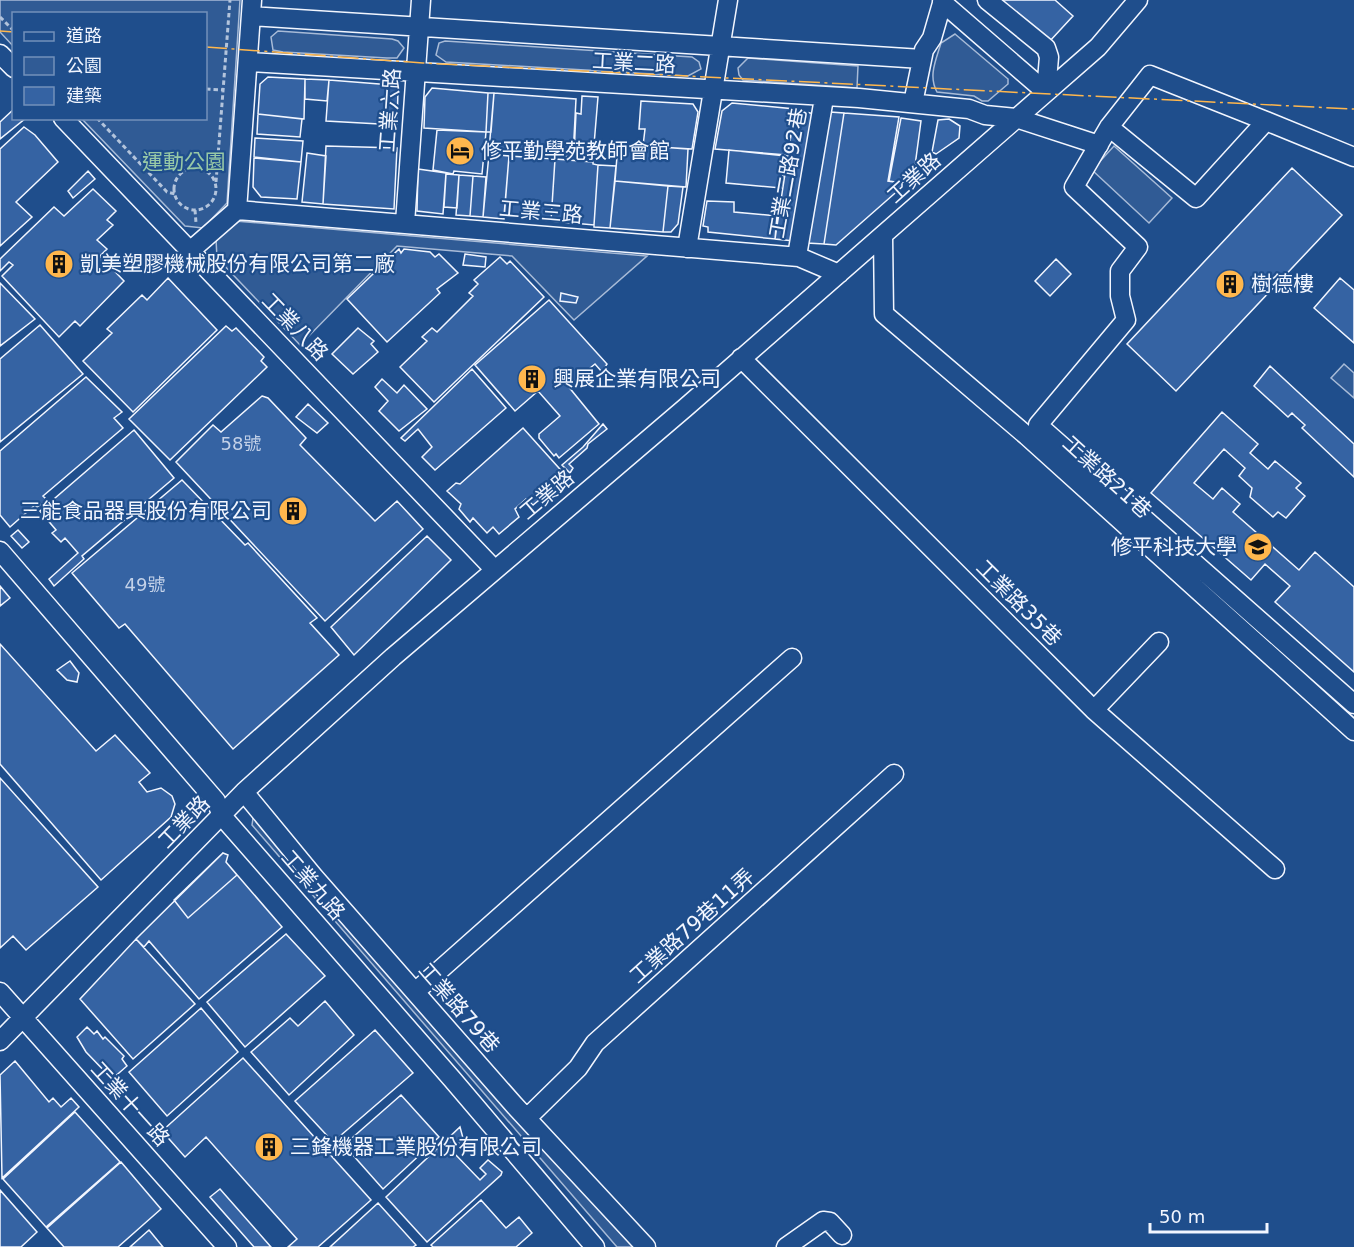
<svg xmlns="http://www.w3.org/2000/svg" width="1354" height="1247" viewBox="0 0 1354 1247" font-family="'DejaVu Sans','Noto Sans TC',sans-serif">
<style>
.green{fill:#305b95;stroke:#a8bbd7;stroke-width:1.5}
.building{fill:#3563a3;stroke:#f2f6ff;stroke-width:1.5}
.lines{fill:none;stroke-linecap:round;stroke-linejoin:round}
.minor-casing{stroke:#f2f6ff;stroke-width:21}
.path{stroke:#b3c4dc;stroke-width:3;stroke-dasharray:4.5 3;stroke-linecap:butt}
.minor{stroke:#1f4e8c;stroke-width:18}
.power{stroke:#ffb74d;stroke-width:1.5;stroke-dasharray:21 4.5 3 4.5;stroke-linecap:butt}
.labels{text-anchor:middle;stroke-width:4.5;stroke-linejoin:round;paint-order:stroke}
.number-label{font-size:18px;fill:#c3d1e8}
.street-label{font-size:21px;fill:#f2f6ff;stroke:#1f4e8c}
.poi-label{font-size:21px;fill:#f2f6ff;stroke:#1f4e8c;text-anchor:start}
.park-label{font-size:21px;fill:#97c8a6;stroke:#1f4e8c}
</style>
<rect width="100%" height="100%" fill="#1f4e8c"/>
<path class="green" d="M0,0H240L227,203L203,228L185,226L82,119L206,118V14H14L13,46L0,32Z
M278,31L392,39L398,41L404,48L397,58H387L283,52L273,50L271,37Z
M955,34L1008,79V84L988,101H982L974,96L937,92C928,76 936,60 941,43Z
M445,41L692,57L699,62L701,69L688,76L446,62L436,55L439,43Z
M748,58L858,66L857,88L743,80L739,75L738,68Z
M1114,146L1172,198L1149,223L1092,170Z
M235,221L647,256L574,320L512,256L397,246L300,345L217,258L216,239Z
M1344,364L1354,373V398L1331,378Z
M254,812L639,1247H617L252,825Z"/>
<path class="building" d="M1000,0H1055L1073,16L1049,42Z
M268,77L305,79L304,119L258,114L260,84Z
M305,79L329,80L327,101L305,99Z
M329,80L392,85L398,90L397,125L326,121Z
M432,88L488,93L486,132L424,128L425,97Z
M488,93H494L491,132H486Z
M494,93L576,99L573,157L489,150Z
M582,96L598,97L593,157L574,154L576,113L581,114Z
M641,101L693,104L698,112L692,149L643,146L645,129H639Z
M732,103L795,109L787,155L715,149L722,111Z
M14,109V118H26L0,139V122Z
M795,109L814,114L794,241L775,239Z
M830,112L844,113L824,244L807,243Z
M844,113L899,117L888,181L902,183V187L836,245L824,244Z
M258,114L302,119L300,137L257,134Z
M901,118L921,121L914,173L902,183L889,181Z
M949,119L960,126L959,138L936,154L932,152L938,120Z
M24,127L35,135L58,162L16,202L32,217L0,246V149Z
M437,130L486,132L482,174L454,171L453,174L433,170Z
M255,138L303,141L301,162L254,157Z
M618,144L688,149L686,187L615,181Z
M326,146L397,148L394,209L323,204Z
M729,150L786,156L781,188L726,183Z
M307,153L326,156L323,204L302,202Z
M489,154L509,156L504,219L483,217Z
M509,156L555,159L551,221L504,216Z
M254,158L301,162L297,199L261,197L253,187Z
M555,159L593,162V164L598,165L594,225L551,221Z
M598,165L616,166L610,228L594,227V225Z
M1292,168L1342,215L1176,391L1127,344Z
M418,169L446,173L443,214L417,211Z
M88,171L95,179L73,198L68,191Z
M446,174L459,175L457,208L444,207Z
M459,175L473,176L470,216L456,215Z
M473,176L486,177L483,217L470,216Z
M615,181L668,186L663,232L610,228Z
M668,186L683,187L678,224L671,232H663Z
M93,189L116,211L107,220L113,225L97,240L107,249L100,256L124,281L80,326L75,321L59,337L2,276L13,265L9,262L0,271V259L54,207L64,216Z
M707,201L734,202V212L777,216L775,239L708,232V227L703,226Z
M399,249L401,253L404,249L430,252L435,257L439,254L458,273L437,289L440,293L387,342L347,299Z
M465,254L486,257L485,267L463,265Z
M500,257L507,264L510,261L544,297L434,402L400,367L427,341L422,337L432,328L437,332L473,296L469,293L478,284L474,280Z
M1056,259L1071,274L1050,296L1035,281Z
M168,278L217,330L133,412L83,361L112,333L107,329L142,295L147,300Z
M1340,278L1354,290V343L1314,308Z
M0,283L35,319L0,346Z
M561,293L578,297L576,303L560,301Z
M549,300L607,364L605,367L613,378L609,380L595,364L568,386L599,424L559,458L556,454L554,456L539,438V434L560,416L538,391L515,411L475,365Z
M40,325L83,374L0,442V359Z
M226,326L232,331L236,328L264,357L261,361L267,367L170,460L129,419Z
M358,328L374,341L371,344L378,352L353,374L332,354Z
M1270,366L1354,444V477L1302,428L1305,425L1295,416L1292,413L1288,417L1254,386Z
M472,369L506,408L435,470L422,457L432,447L418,429L405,441L401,438Z
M86,377L122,412L114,418L123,428L43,496L47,500L37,507L35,505L10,527L0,515V451Z
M382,379L397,393L404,385L427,409L399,431L379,411L388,401L375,387Z
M262,396L268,398L306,438L300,445L375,521L397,501L423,529L325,621L176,462L213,425L221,432Z
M308,404L328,423L317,433L296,417Z
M1222,412L1258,444L1250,453L1268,469L1275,461L1301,483L1296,488L1305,496L1286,518L1278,512L1273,517L1250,497L1252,488L1239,476L1245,468L1224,449L1194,483L1213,499L1222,488L1240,504L1233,512L1299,570L1315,552L1354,587V672L1275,602L1290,586L1265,564L1251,580L1151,493Z
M603,424L607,429L588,444L587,448L569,464L573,468L570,473L562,465L583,447Z
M523,428L567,477L533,505L526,499L515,509L519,517L499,534L493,527L487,533L473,518L470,522L459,509L461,504L447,491L456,483L460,484Z
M134,430L174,478L82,556L84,559L54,586L49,579L78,553L65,538L61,542L52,533L56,530L40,511Z
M182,480L245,545L248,543L317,618L310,623L339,655L233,749L125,624L119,628L72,573Z
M18,530L29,542L22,548L11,536Z
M427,536L451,560L354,655L331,627Z
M0,586L10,598L0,606Z
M0,644L96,751L115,735L150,773L139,782L147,792L161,788L172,796L175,804L171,817L101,880L0,764Z
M70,661L79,673L77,682L67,680L57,670Z
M0,778L98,887L26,950L13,936L0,948Z
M223,853L228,855L226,862L282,927L199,999L149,941L144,947L136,939Z
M223,853L228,855L226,862L237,875L188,918L174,900Z
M286,934L325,976L245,1047L207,1002Z
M136,939L195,1004L133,1059L80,999Z
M325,1001L354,1035L289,1095L251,1052L290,1018L298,1026Z
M201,1008L238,1052L167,1116L129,1072Z
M87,1027L94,1034L97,1031L103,1039L105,1037L124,1056L122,1059L127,1066L112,1079L86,1052L77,1037Z
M375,1030L413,1073L333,1142L295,1101Z
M243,1058L371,1200L318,1247H288L297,1239L206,1137L185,1157L162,1131Z
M15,1061L49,1102L53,1098L61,1107L71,1098L79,1107L2,1178L0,1075Z
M401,1095L439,1137L383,1189L344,1145Z
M75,1112L120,1162L46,1227L3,1179Z
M460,1127L463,1138L452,1151L480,1180L486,1174L480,1168L488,1160L502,1172L501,1175L427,1242L386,1197Z
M121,1162L161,1209L118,1247H64L47,1228Z
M220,1189L271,1247H254L210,1197Z
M0,1190L37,1232L21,1247H0Z
M481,1200L506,1228L519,1217L532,1233L516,1247H433L431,1245Z
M378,1203L416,1245L413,1247H330Z
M149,1230L163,1247H130Z"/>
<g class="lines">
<g class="minor-casing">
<path id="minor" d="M987,0L1046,48L1049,57L1046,92
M942,2L1046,92
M251,16L922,59
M0,54L14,68
M248,62L859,98L969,109L985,115L1016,118L1099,145
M913,103L924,50L932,38L943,0
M63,118L494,569
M1109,127L1150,75L1266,121
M1354,157L1266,121L1196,198L1109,127L1074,187L1138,247L1120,271V296L1126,320L1038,425L1354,704
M237,210L799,257L839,274
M405,223L421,0
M883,236L884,314L1027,436L1354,731
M687,248L728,0
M190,251L237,210L252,0
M797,256L824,98
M741,358L1094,710L1275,869
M0,551L216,801L222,816L452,1079L595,1247
M1094,710L1159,642
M244,792L314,877L515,1106L646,1247
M0,992L227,1247
M415,992L792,658
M0,1041L244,792L393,657L685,408L1098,47L1138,0
M527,1118L578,1068L595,1043L894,774
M786,1247L823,1221L830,1222L842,1235"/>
</g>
<path class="path" d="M0,17L14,31
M206,89L224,90
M97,118L167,192L175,194
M174 189a21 21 0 1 1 42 0a21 21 0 1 1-42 0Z
M216,182L230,0
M195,210L196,223"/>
<use href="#minor" class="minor"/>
<path class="power" d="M0,31L14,32
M206,47L423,63L1354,109"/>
</g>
<defs>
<g id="hotel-disc" transform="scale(1.5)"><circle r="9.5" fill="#ffb74d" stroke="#1f4e8c"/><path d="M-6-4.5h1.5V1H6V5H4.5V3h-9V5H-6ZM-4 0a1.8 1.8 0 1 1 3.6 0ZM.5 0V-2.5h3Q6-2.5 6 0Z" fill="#111"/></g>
<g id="building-disc" transform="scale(1.5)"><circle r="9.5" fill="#ffb74d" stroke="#1f4e8c"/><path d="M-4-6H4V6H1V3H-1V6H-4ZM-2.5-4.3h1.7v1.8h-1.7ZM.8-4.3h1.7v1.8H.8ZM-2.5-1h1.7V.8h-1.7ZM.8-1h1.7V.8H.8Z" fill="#111"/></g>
<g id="university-disc" transform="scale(1.5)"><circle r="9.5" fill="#ffb74d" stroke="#1f4e8c"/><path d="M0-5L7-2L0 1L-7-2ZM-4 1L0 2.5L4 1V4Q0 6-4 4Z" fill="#111"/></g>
</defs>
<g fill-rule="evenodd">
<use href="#hotel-disc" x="460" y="151"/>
<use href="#building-disc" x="59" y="264"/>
<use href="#building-disc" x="1230" y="284"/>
<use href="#building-disc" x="532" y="379"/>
<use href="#building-disc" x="293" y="511"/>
<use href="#university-disc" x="1258" y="547"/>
<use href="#building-disc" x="269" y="1147"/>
</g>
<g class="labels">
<g class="number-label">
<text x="241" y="450">58號</text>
<text x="145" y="591">49號</text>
</g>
<g class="street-label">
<text transform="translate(634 63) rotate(3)" y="7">工業二路</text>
<text transform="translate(390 110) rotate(-86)" y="7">工業六路</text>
<text transform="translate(788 173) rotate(-80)" y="7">工業二路92巷</text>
<text transform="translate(914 178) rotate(-42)" y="7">工業路</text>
<text transform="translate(541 212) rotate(5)" y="7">工業三路</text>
<text transform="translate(295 327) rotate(46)" y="7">工業八路</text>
<text transform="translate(1107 477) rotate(42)" y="7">工業路21巷</text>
<text transform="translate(547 495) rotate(-40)" y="7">工業路</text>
<text transform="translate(1019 603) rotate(45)" y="7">工業路35巷</text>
<text transform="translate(184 822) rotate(-46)" y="7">工業路</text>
<text transform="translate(313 885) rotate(49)" y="7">工業九路</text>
<text transform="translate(692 926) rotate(-42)" y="7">工業路79巷11弄</text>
<text transform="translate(459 1008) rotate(49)" y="7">工業路79巷</text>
<text transform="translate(130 1104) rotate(48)" y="7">工業十一路</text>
</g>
<g class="poi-label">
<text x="481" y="158">修平勤學苑教師會館</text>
<text x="80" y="271">凱美塑膠機械股份有限公司第二廠</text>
<text x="1251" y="291">樹德樓</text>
<text x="553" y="386">興展企業有限公司</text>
<text x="272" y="518" text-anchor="end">三能食品器具股份有限公司</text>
<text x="1237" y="554" text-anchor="end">修平科技大學</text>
<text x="290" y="1154">三鋒機器工業股份有限公司</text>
</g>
<g class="park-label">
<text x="184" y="169">運動公園</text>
</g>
</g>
<rect x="12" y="12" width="195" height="108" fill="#1f4e8c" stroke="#7391ba" stroke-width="1.5"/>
<rect x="24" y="32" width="30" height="9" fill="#1f4e8c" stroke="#7391ba" stroke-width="1.5"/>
<text x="66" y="42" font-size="18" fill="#f2f6ff">道路</text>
<rect x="24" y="57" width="30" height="18" fill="#305b95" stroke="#7391ba" stroke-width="1.5"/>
<text x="66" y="72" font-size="18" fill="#f2f6ff">公園</text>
<rect x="24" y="87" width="30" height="18" fill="#3563a3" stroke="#7391ba" stroke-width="1.5"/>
<text x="66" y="102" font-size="18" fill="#f2f6ff">建築</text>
<path d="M1150 1223v9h117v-9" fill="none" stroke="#f2f6ff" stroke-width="3"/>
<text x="1159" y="1223" font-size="18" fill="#f2f6ff" stroke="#1f4e8c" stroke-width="4.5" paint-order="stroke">50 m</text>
</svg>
